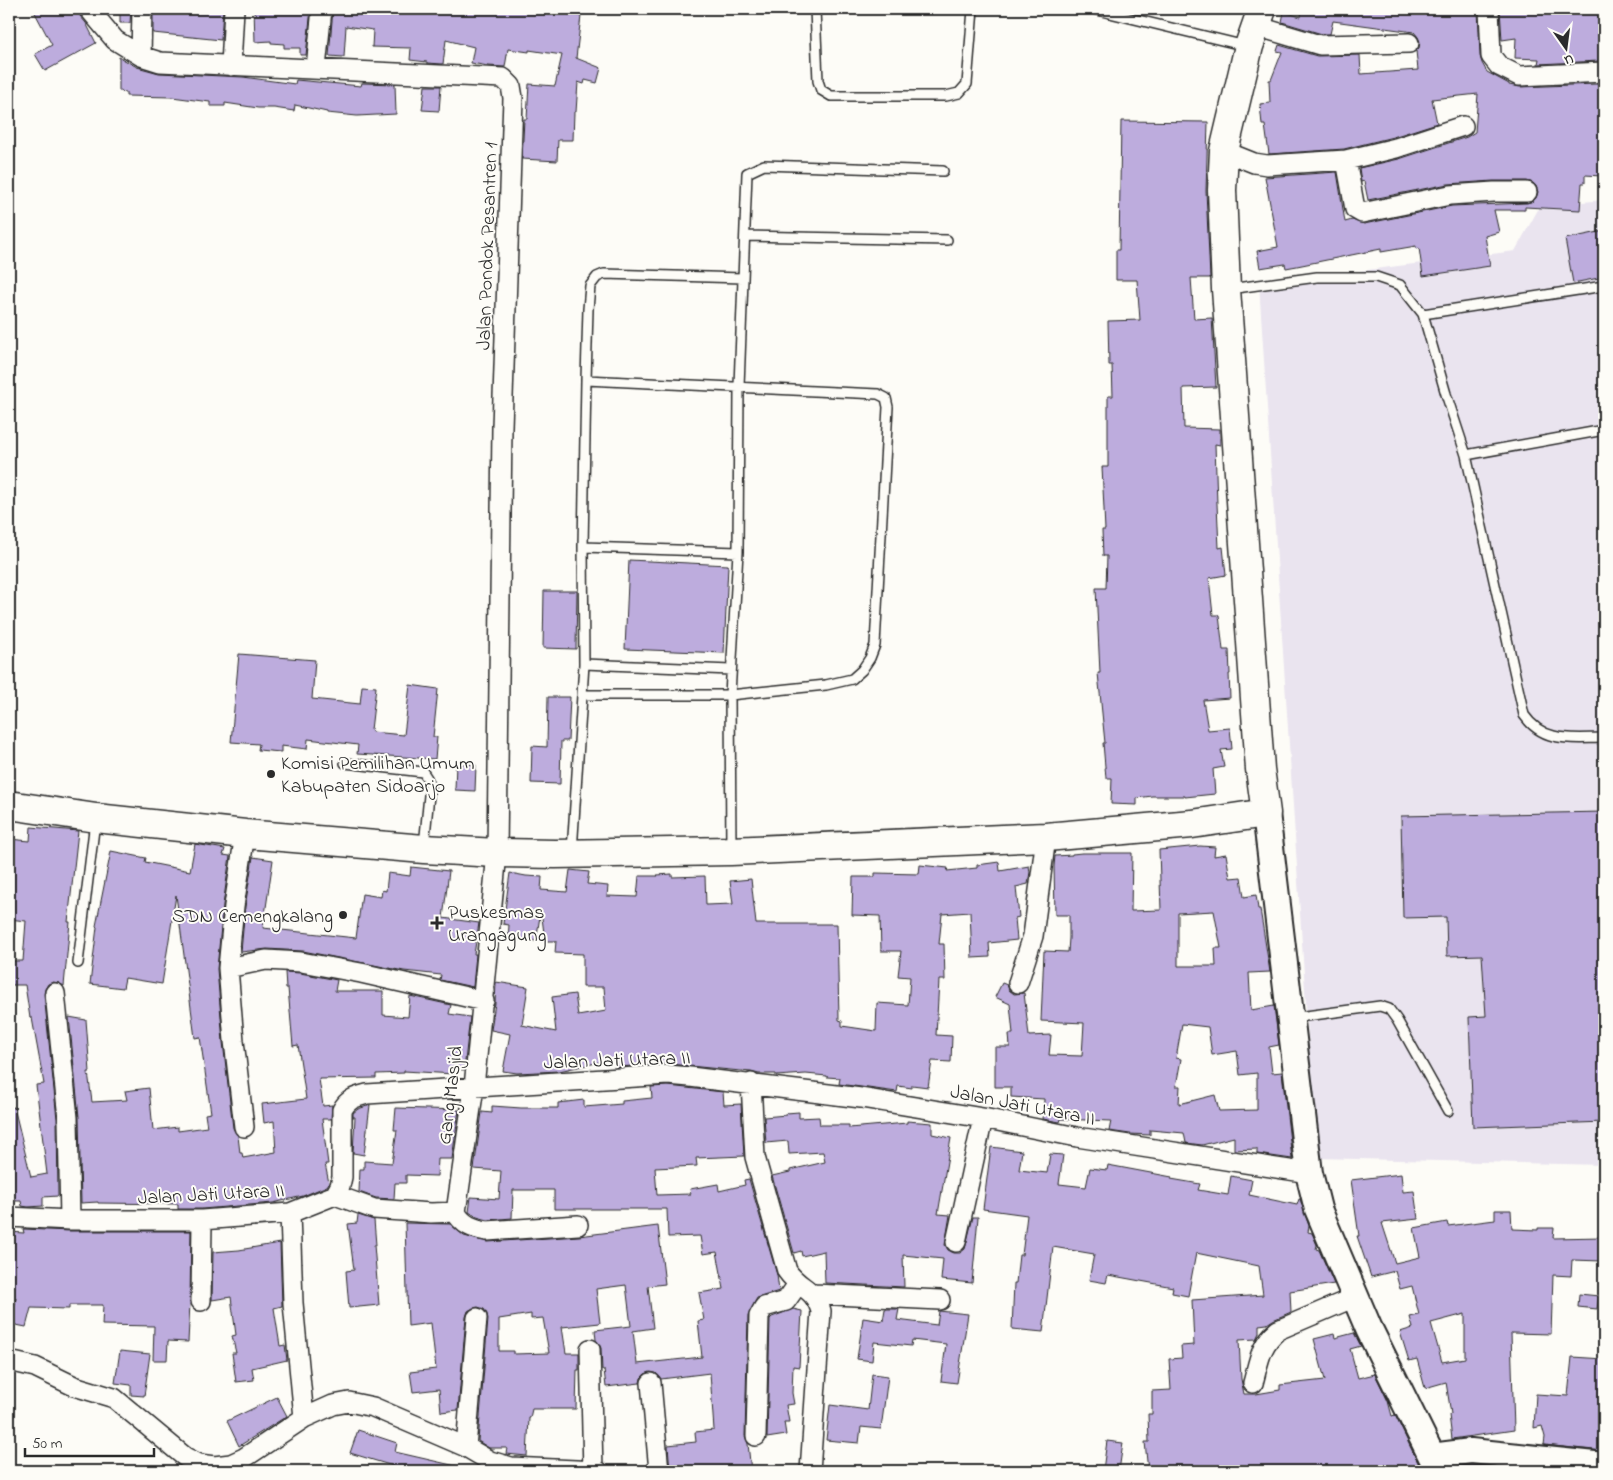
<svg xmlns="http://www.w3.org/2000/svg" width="1613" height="1480" viewBox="0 0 1613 1480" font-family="'Indie Flower',sans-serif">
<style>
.built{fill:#eae4ef}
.building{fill:#bdacdd;stroke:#2b2b2b;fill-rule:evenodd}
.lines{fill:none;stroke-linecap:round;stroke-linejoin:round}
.service-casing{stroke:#2b2b2b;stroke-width:12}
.minor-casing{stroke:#2b2b2b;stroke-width:22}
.tertiary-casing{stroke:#2b2b2b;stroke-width:28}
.secondary-casing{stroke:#2b2b2b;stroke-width:30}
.primary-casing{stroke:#2b2b2b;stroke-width:31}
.service{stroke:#fdfcf7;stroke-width:9}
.minor{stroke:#fdfcf7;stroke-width:19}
.tertiary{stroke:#fdfcf7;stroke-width:24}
.secondary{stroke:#fdfcf7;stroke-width:26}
.primary{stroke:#fdfcf7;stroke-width:28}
.poi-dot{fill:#2b2b2b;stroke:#fdfcf7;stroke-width:2}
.labels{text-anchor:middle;stroke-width:4;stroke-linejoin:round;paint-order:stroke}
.street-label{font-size:20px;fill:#2b2b2b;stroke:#fdfcf7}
.poi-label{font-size:20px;fill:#2b2b2b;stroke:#fdfcf7;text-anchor:start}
</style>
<rect width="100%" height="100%" fill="#fdfcf7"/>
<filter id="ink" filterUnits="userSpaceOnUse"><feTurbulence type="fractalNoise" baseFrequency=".02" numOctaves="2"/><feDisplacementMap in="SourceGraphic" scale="10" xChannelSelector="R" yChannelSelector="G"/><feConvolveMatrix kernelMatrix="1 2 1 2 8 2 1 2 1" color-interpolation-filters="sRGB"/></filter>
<g filter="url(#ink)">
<path class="built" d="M1604,200V1165L1316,1158L1259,284L1515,251L1540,206Z"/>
<path class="building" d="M33,9H78L80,16L86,23L96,43L45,71L35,54L52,45Z
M120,9H131L130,23H120Z
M153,9H223L221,40L153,33Z
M254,9H311L306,55H300V48H284V44L271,43V41L255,42Z
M333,9H555L554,13L581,16L576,58L601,68L597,83L585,80L584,84L578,82L576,112H574L573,140H558L557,161L522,159L524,119H527L529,84L555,86L562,55L529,50V52L508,49L505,67L488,66L471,63L474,47L446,40L443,64L427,63V62L410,60L411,48L372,47L373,30L346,26L344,57L329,56Z
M1302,9H1478L1480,56L1482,63L1487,72L1509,84V85L1520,87L1597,84L1604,85L1602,176L1585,175V183H1582L1580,210L1525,207V210H1494L1499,232L1485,236L1490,266L1423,276L1419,248L1416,249V246L1381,252V249L1297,266L1286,268L1285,264L1260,268L1257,251L1278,247L1265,177L1337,172L1345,222L1352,220L1364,224L1452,206L1527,203L1533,201L1536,198L1538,192L1536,186L1533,183L1527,181H1493L1448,184L1368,200L1364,181L1361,182L1359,168L1399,159L1467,137L1475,132L1478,94L1432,99L1437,123L1393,137L1344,149L1269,154L1265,125H1262L1260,104L1270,103L1269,80H1271L1282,52L1277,51L1279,45L1317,56L1360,55L1361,74L1418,70L1416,51L1419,48L1420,42L1418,37L1414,32L1333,21L1330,34H1322L1282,22L1284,12L1301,17Z
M1500,9H1519V10L1601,9L1600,21H1602L1599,61L1538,64L1539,59L1515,58L1516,38L1502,40Z
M119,57L137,67L159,73L243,77L295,84L296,80L361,86L362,83L395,84L396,114L357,116L327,113V112L295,105L294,111L274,108H258L225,103V106H210V102L172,97L126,96V92L119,91Z
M425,86H441L439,111L422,110Z
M1121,121L1208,122L1206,191L1210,278H1191L1194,319L1212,318L1216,387L1183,388L1184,428L1220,429V445L1215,444L1217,504L1219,548L1223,547L1226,575L1209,578L1213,615H1219L1223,650H1229L1230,674H1229L1230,698L1203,700L1208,730L1230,728L1232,749L1221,750L1224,767L1213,769L1215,794L1185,797V796H1152L1137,798V805L1111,804L1112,778H1106L1103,743H1105L1098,673H1100L1096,588H1106L1107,556H1103L1102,530H1105L1102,467H1108V396H1113L1112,365H1109L1108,321L1140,320L1137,280H1116V250H1119Z
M1604,231V277L1573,283L1565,239Z
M629,560L728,565L724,653L625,649Z
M544,591H577L576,649L543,648Z
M239,654L315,660L312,699L360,704L362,686L376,687L371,730L372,732L404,735L410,685L438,689L433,737H437L435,759L357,754L358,745L308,739L307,749L281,746V752L258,750L259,744L231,742Z
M548,697H570L568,741H561L560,784L531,783L532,746L547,747Z
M456,763L476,765L475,791L455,790Z
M1604,812V1122L1473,1127L1469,1017L1486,1016L1482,955L1447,956L1446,917L1403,918L1401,816Z
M31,827L78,831L68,922H70L64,986L59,983L53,982L48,984L45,989L44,994L57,1119L58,1196L43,1197V1206L28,1207L22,1206L21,1201H9V1108L14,1107L31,1177L47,1174L36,1085L44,1084L32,1018H30L25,985H9V961H23L26,921L9,919V839L30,841Z
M195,844L225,849L223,855L230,856L223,905L217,969L223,1042L233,1128L238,1136L240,1153H242L243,1158L276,1152L274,1121L264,1123L262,1104L306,1099L298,1045L293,1046L288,988H286L285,972L300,973L337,980L335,991H383V1015L408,1017L410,996L451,1005L449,1014L470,1017L464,1070L455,1069L454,1074L404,1071V1073L376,1074V1078L319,1079L323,1106L332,1105L331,1119H322L328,1164H325L329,1183L327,1186L303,1196L273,1203L202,1209H178V1204L98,1203V1202L81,1203L79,1117L69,1017L86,1020L90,1072H88L92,1102L127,1100L125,1091L149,1088L153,1130L178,1127V1131L207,1127L205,1114L211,1113L200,1037L195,1038L176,895L162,984L125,978L123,988L90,984L97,927L96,926L111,851L146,858L145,862L190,871Z
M1200,846L1215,847L1214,856L1226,854L1230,878L1241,877L1244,897L1256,895L1258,909H1260L1270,972L1249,973L1251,1010L1274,1006L1279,1045L1269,1047L1272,1073L1282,1072L1292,1159L1257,1154V1149L1234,1150V1137L1202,1145L1186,1143L1184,1133L1150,1130V1135L1130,1134L1109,1131L1111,1121L1061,1119L1060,1122L1043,1119L1044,1099L1011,1097V1087H995V1047H1010L1009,1034H1013L1010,1004L995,997L1002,983L1007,985L1009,990L1014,994L1024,993L1029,1036L1051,1035L1049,1055L1082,1056L1084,1023L1041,1021L1044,951L1068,952L1069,938V915H1055L1054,866L1055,856L1072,855V854L1082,853H1132L1131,911L1161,910L1159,850ZM1214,911L1221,948H1215L1216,966H1178V913ZM1182,1024L1208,1027L1212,1055L1237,1051L1240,1075L1257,1073V1110L1219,1111L1215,1095L1179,1104L1180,1086H1176L1181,1059L1176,1058Z
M253,857L273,860L263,928L356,938L362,894L381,897L382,890L386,891L388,873L410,876L411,867L449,871L443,918L479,923L474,954H476L473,987L440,980L441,975L404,971L303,951L267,949L241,952L245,907Z
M999,862L1000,871L1029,866L1030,872L1028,884L1016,887L1019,917L1015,918L1017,940L989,943L990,957L972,958L970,912L942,914L939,944H944L945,980H939L936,1035L952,1036L951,1062L932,1061L928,1087L912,1085V1088L898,1086L897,1092L839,1084L840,1078L827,1077V1076L806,1074L776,1076V1074H759L751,1072L669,1064L616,1067L615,1059L559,1071L517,1073L503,1071L510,1034L491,1030L495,1003L496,982L528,987L522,1025L556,1032L552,997L575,994L578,1016L606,1011L604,987H583V954L555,953L556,941H545L541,910L536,941L508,939L509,925L503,924L510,873L526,876L542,877L541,890L567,892L570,870L589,872L587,884L608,886L607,896L637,897L639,876H658L657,875L672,874V877L705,876L706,905L733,904L730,881L751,879L756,924H837L839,1020L842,1021V1026L876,1031L877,1003L908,1005L910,977L898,976L901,951H881L880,916L852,915L853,877H875V873L919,874L920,865L948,868L947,871L977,868V865Z
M668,1086L723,1092L724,1105L741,1104L744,1156L696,1158L697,1166L655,1168L657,1195L691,1194L690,1189L718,1184L719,1191L745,1185L744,1180L749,1179L777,1275L779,1291L757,1298L748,1316L745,1436L748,1444L751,1471H723L722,1467L689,1471H670L668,1445L696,1442L695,1432L714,1430L710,1373L661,1379L656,1373L650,1372L645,1374L641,1378L640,1383L606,1387L604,1370H602L601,1348L596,1340L595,1330L631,1326L626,1285L596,1289L600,1323L562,1327L566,1353H579V1370H577L576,1409H532L530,1418H529L527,1456L506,1454L507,1448H489L478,1441L488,1319L487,1314L484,1309L478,1307L473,1308L468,1311L466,1317L458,1410L441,1412L439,1389L413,1392L410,1372L436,1369L431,1323L408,1326L405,1223L450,1224L464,1236L488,1242L579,1236L658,1226L665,1284L648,1286L653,1328L633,1331L637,1364L702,1357L698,1321L704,1320L699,1293L724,1289L717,1252L703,1254L700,1236L668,1237L667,1209H554V1190H513L512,1218L488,1220L477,1217L469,1212L471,1197L499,1199L501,1171L474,1169L482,1112L492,1113V1106L521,1108H558V1103L584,1100V1107L622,1104V1101L652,1098L651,1087ZM531,1314V1319L543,1318L549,1353L514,1354V1351H499V1319Z
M370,1105L364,1155L353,1153L355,1117H353V1113L358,1109Z
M396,1108L459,1110L452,1159H438L437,1176L406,1175V1183H395L394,1199L376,1198L359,1192L360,1169H364V1161L392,1163L397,1130H394Z
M799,1112V1118L819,1117L820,1125H849V1128L907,1123V1121L932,1123V1134L951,1138L938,1214L950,1215L945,1245L948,1250L954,1253H960L965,1249L973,1217H978L972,1283L941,1280L943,1259L903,1255L904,1287L825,1283L824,1251L802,1256L801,1251L794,1253L772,1176L790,1172V1170L825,1162L823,1152L789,1154L788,1141L766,1143L764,1117L786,1115V1113Z
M991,1147L1022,1151L1019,1170L1047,1173L1050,1154L1063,1155L1059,1184L1086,1187L1090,1168L1107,1170L1108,1165L1172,1177L1171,1179L1200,1184L1198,1190L1228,1195L1231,1176L1252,1180L1249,1195L1297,1205L1299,1199H1300L1309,1226L1308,1232L1312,1233L1317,1245L1316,1249L1319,1250L1334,1284L1290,1291L1291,1312L1273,1320L1267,1324L1259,1325V1333L1256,1339L1239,1340L1241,1379L1244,1394H1256L1280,1390V1385L1325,1380L1314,1339L1334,1334L1335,1338L1354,1333L1361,1346L1350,1349L1358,1378L1375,1374L1388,1401L1392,1416L1395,1415L1422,1471H1226V1468H1219L1178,1470V1471H1148L1145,1442H1149L1148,1414H1152V1391L1171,1390L1169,1359L1182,1358L1181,1346L1194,1345L1192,1300L1263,1295L1259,1266L1196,1253L1188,1296L1172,1293L1173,1287L1108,1275L1106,1283L1089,1280L1094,1254L1053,1247L1043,1332L1012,1329L1014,1283H1016L1019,1255H1022L1027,1215L983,1209Z
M1401,1174L1403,1192L1414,1191L1418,1219L1382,1223L1395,1263L1420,1257L1414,1228L1447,1222L1448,1226L1495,1220V1210H1511L1512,1229L1538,1230V1228H1554L1553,1238L1603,1237L1602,1261L1572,1260L1571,1276L1553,1275L1551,1334L1511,1333L1514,1430L1452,1439L1449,1415L1451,1414L1446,1382L1425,1388L1417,1359L1409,1361L1400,1332L1413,1328L1410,1317L1419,1315L1412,1286L1400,1289L1395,1271L1371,1277L1357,1236H1359L1351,1180ZM1465,1314V1358L1442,1362L1431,1323Z
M358,1215L374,1220L376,1245H374L379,1305L349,1308L346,1271L354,1270L348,1224L357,1223Z
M23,1229L70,1231H191L190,1303L188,1342L168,1341L167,1360H153L154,1326L102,1325L103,1305H69V1309L31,1308L26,1327L11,1324L16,1298L9,1297V1232L24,1233Z
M280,1243L282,1306L274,1308L280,1346L285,1345L287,1360L252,1368L254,1380L236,1382L232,1353H236L232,1336L236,1335L231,1297L212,1300L213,1252L239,1250Z
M1579,1294L1599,1296L1597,1309L1578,1307Z
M793,1309L802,1311L799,1367L793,1366L792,1393L794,1404L786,1405L789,1422H784L786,1435L767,1438L770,1319L772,1317Z
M885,1309H899L897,1320L937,1325L939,1311L968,1314L957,1383L941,1381L946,1344L912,1340L911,1346L874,1342L872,1361L857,1359L863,1318L883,1321Z
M120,1351L150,1354L144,1396L131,1395V1385L115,1383Z
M1572,1357L1604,1359V1451L1544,1445L1545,1437L1542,1426L1534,1428L1536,1394L1568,1396Z
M872,1374L888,1376L881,1429L861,1427L859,1443L826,1440L830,1405L868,1410Z
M277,1397L287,1416L239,1446L227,1421Z
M358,1430L397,1443L395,1452L456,1466L455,1471H392L393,1466L350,1453Z
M1107,1441L1123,1443L1119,1471L1103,1470Z
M1471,1465L1492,1467L1494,1471H1454L1453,1467Z"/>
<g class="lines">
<g class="service-casing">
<path id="service" d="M815,9L818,81L821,90L831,96H946L959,93L967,84L973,9
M1093,9L1246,46
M745,236L947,240
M1229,289L1317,277H1376L1400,285L1423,314L1446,394L1466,455L1524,715C1544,744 1573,738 1604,738
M1423,314L1604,286
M586,380L588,309L590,286L597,277L604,274L743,278
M1466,455L1604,430
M584,664L731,670
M582,695H730L826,685L852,679L862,670L870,658L875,645L888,407L886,398L878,394L586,380L583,547
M345,763L423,772L427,778L430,785L424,846
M731,849L730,695L738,552L739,386L747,173L764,165L943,171
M572,852L584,664L583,547L738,552
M78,963L95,821
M1291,1018L1380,1006L1389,1009L1397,1020L1448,1111"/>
</g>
<g class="minor-casing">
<path id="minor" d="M89,9L115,40L141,56L160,62L503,78L511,86L513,98L502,427L497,853L474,1087L456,1212C462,1225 474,1229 487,1231L578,1225
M1489,9L1491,56L1499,66L1519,76L1604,72
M1256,26L1320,45L1409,43
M141,56L142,9
M231,66L234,9
M316,68L322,9
M1224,151L1254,163L1267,165L1346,160L1396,148L1463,126
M1346,160L1355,209L1362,213L1450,195L1494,192H1527
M228,968L266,960L301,962L361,973L484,1001
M1018,983L1033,936L1046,837
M55,993L68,1118L70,1220
M751,1083L755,1157L787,1271C800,1290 814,1287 821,1311L810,1471
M244,1127L234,1041L228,968L234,906L245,834
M335,1195L374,1209L431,1213L456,1212
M290,1213L293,1303L304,1418
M9,1217L70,1220H202L290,1213L335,1195L340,1186L342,1177V1110C348,1099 355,1097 367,1094L636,1077L668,1075L690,1077L861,1098L983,1118L1077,1137L1309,1173
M956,1242L983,1118
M814,1294L940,1300
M201,1301L202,1220
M590,1349L593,1471
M9,1361L35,1367L74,1386L114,1398L185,1457L199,1464L214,1466L231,1464L244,1458L304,1418L333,1405L349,1402L373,1407L466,1447L490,1461L511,1467L598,1471
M651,1383L659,1471
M1253,1383C1259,1361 1260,1345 1278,1330L1355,1297
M756,1436L759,1316L764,1307L786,1301L798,1284
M466,1447L477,1318"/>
</g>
<g class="tertiary-casing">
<path id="tertiary" d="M1431,1456L1471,1451L1604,1465"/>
</g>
<g class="secondary-casing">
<path id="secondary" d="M1266,813L1309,1173L1318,1209L1369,1329L1439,1471"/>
</g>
<g class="primary-casing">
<path id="primary" d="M9,805L96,818L245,834L424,849L497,853L555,854L731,851L1046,837L1192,824L1266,813L1260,769L1226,289L1222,190L1224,151L1249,46L1262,9"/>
</g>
<use href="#service" class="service"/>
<use href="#minor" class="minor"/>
<use href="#tertiary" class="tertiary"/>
<use href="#secondary" class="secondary"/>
<use href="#primary" class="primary"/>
</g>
</g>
<g class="poi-dot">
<circle cx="271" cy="774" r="5"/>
<circle cx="343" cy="915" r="5"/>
<path d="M434.5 915.5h5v5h5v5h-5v5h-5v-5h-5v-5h5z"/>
</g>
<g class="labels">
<g class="street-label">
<text transform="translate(486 246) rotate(-88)" y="7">Jalan Pondok Pesantren 1</text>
<text transform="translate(617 1059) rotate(-2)" y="7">Jalan Jati Utara II</text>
<text transform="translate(449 1095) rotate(-83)" y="7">Gang Masjid</text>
<text transform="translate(1023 1104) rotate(11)" y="7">Jalan Jati Utara II</text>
<text transform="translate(211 1193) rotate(-3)" y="7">Jalan Jati Utara II</text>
</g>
<g class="poi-label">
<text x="281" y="769">Komisi Pemilihan Umum<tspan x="281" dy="23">Kabupaten Sidoarjo</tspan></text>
<text x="448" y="918">Puskesmas<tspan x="448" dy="23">Urangagung</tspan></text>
<text x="333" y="922" text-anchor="end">SDN Cemengkalang</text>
</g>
</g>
<rect width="1613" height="1480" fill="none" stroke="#fdfcf7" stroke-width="30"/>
<rect x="15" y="15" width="1583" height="1450" fill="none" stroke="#2b2b2b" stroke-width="2" filter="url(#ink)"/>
<g transform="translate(1566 48) rotate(166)" stroke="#fdfcf7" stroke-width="4" paint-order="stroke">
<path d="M0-4L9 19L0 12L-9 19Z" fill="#2b2b2b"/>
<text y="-8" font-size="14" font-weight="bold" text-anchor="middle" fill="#2b2b2b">U</text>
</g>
<path d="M25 1448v8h129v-8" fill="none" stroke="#2b2b2b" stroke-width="2.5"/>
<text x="32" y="1448" font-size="15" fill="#2b2b2b" stroke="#fdfcf7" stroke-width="4" paint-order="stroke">50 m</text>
</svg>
